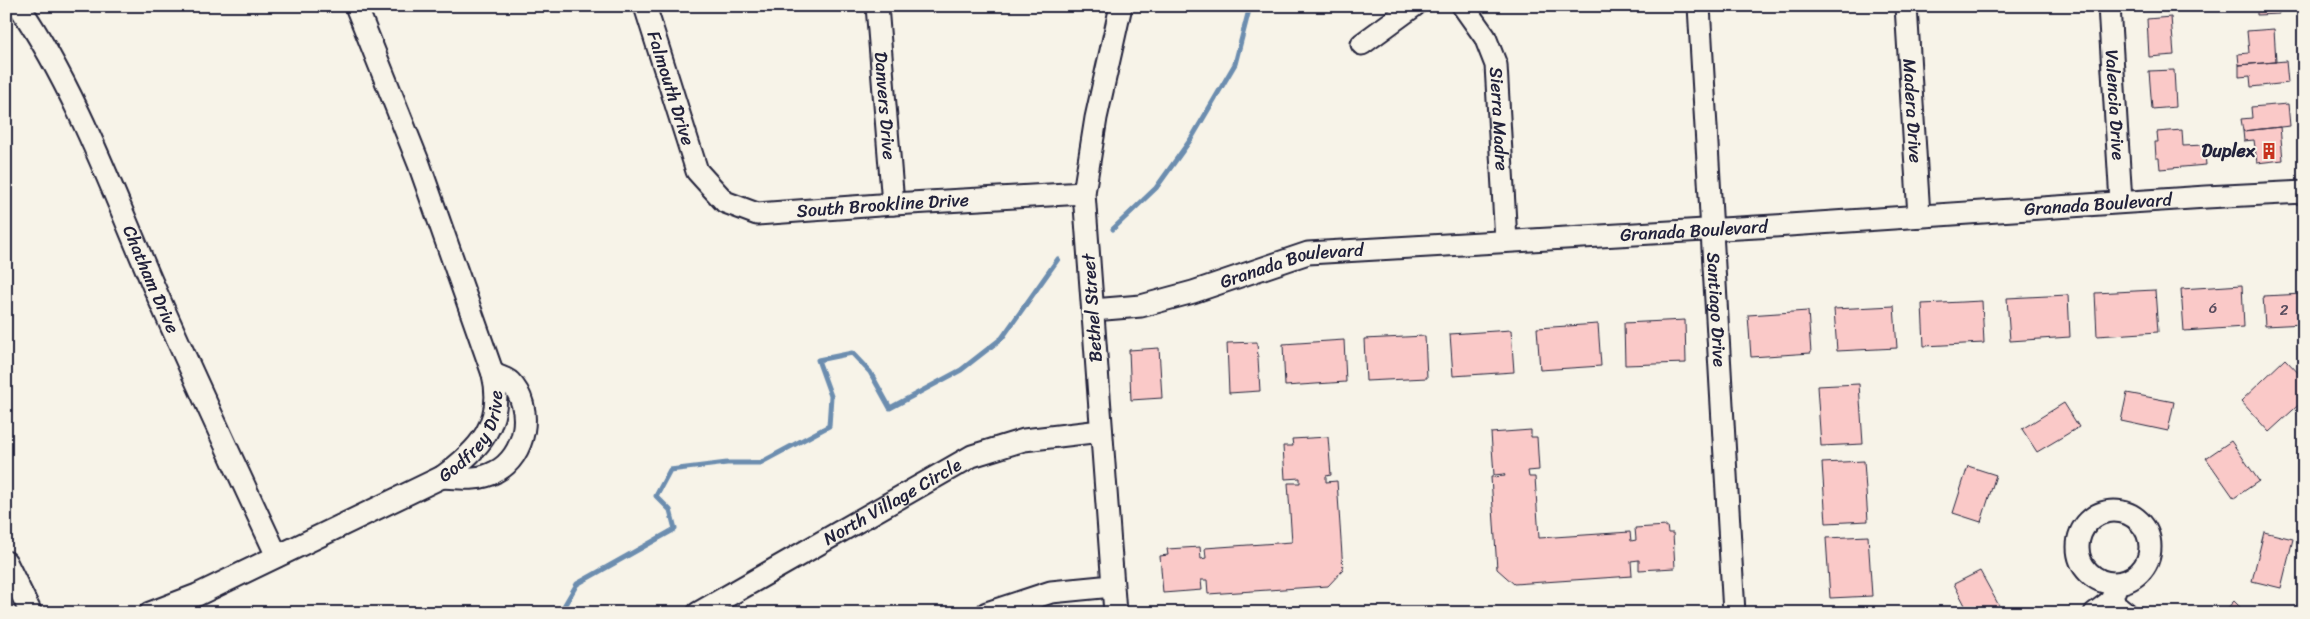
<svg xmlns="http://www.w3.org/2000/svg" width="2310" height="619" viewBox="0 0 2310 619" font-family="Sriracha,sans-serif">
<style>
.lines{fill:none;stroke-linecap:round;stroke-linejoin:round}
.stream{stroke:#6c8daf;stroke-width:5}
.building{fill:#fac9c8;stroke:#22223b}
.minor-casing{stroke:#22223b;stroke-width:25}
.minor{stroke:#f7f3e8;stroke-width:21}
.labels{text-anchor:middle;stroke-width:4;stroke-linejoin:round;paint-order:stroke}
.number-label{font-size:15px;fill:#584c5e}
.street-label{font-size:18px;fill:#22223b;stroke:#f7f3e8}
.poi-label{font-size:18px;font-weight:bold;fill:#22223b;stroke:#f7f3e8;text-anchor:end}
</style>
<rect width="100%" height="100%" fill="#f7f3e8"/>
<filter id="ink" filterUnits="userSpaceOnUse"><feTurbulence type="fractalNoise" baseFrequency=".02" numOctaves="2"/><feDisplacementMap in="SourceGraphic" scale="10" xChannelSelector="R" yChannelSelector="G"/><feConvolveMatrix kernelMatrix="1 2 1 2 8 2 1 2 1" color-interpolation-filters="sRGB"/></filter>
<g filter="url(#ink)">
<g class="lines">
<path class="stream" d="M1113,229L1156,188L1191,139L1235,64L1250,6
M560,613L577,584L675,529L670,510L656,496L670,470L727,463H760L829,426L831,396L818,360L852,353L870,372L890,408L961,370L1002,338L1058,259"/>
</g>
<path class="building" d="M2257,6H2278L2279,14L2257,15Z
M2171,17L2174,55L2149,57L2147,19Z
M2274,29L2276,62L2239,65L2238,54L2249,53L2247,31Z
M2286,61L2288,83L2251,87L2250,76L2239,77V65Z
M2174,70L2176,107L2152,109L2149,71Z
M2288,104L2290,126L2243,131L2241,119L2252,118L2251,107Z
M2280,127L2283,160L2257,163L2254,140L2244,141L2243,131Z
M2182,130L2183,146L2204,145L2206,165L2160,169L2159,158H2156L2155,142H2158L2157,132Z
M2242,285L2244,327L2184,331L2181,289Z
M2155,290L2158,332L2097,336L2095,293Z
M2304,294V324L2265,326L2263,296Z
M2068,295L2070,337L2010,341L2007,298Z
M1982,301L1984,343L1924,346L1922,304Z
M1894,306L1897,348L1837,351L1834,309Z
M1808,311L1811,353L1751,357L1748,315Z
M1685,320L1686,363L1625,365L1624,323Z
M1598,324L1601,366L1540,370L1537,328Z
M1511,330L1514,372L1453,376L1450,334Z
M1425,336L1427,378L1366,381L1364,339Z
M1344,340L1346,382L1285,386L1283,344Z
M1257,342L1260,391L1229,393L1227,343Z
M1159,348L1162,398L1131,400L1129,350Z
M2285,359L2304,379V400L2269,432L2241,401Z
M1859,384L1863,444L1821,446L1817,386Z
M2127,393L2174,402L2168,431L2121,421Z
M2064,403L2079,427L2037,452L2022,429Z
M1531,430V437H1537L1539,470L1528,471L1529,477H1535L1539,538L1630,532L1631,541L1636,540L1635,528L1667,526L1668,533H1673L1675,568L1639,570V560L1631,561L1632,576L1514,584L1497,569L1491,477L1505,476L1504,474L1494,475L1491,433Z
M1328,437L1331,475L1326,476V482L1337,481L1343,570L1328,586L1208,594L1207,580H1201L1202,590L1163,593L1160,556L1168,555L1167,549L1200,547L1201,559L1206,558L1205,548L1292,542L1288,483H1300V478L1285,479L1283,446H1293L1292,439Z
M2231,441L2259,481L2234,498L2206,458Z
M1864,461L1868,521L1826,523L1822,463Z
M1968,466L1996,475L1981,522L1953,513Z
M2264,532L2293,539L2281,588L2252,581Z
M1868,536L1872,596L1830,598L1826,538Z
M1980,571L2003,613H1969L1954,584Z
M2234,601L2246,613H2223Z"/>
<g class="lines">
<g class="minor-casing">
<g id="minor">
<path id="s1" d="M19,6C77,92 112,190 153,285C193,376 235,466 277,556"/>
<path id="s2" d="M645,6L697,171L725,202L757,214L893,204L1084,193"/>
<path id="s3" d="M877,6L893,204"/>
<path id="s4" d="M1463,6L1485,37L1496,65L1506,241"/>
<path id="s5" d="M1699,6L1734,613"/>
<path id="s6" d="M1906,6L1919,216"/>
<path id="s7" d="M2109,6L2121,202"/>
<path d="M1362,44L1414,6"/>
<path id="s8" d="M1093,310L1141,306L1193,292L1308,253L1774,226L2206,197L2304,192"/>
<path d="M442,477C461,478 479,481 495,472C526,457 535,407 510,382C506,378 498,376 493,374"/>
<circle cx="2114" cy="547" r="36"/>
<path d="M6,562L31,613"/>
<path d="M2111,601L2126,613"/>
<path id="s9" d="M150,613L197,595L442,477C479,450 505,423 493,374L419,164L356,6"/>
<path id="s10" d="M698,613L972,456L1024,440L1101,431"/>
<path d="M987,613L1051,592L1112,586"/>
<path d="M1115,613L1084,193L1096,118L1121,6"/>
<path d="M2095,613L2111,601L2117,584"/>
</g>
</g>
<use href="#minor" class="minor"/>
</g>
</g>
<defs>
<g id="building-bare" transform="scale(1.35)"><path d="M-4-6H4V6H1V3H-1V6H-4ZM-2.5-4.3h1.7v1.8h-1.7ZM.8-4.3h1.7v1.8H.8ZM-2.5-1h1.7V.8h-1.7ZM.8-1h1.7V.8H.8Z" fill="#c8321e" stroke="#f7f3e8" stroke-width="2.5" paint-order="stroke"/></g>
</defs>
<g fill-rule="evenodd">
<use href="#building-bare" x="2269" y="151"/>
</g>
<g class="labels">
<g class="number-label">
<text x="2213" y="313">6</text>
<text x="2284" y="315">2</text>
</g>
<g class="street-label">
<text dy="6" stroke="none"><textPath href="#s2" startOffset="86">Falmouth Drive</textPath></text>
<text dy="6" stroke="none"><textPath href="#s7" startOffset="99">Valencia Drive</textPath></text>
<text dy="6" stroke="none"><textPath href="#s3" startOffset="100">Danvers Drive</textPath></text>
<text dy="6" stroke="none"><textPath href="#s6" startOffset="105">Madera Drive</textPath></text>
<text dy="6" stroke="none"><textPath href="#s4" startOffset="122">Sierra Madre</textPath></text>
<text dy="6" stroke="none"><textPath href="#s8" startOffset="1015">Granada Boulevard</textPath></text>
<text dy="6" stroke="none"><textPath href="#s2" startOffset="375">South Brookline Drive</textPath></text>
<text dy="6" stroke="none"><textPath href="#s8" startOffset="610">Granada Boulevard</textPath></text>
<text dy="6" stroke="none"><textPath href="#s8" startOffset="205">Granada Boulevard</textPath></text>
<text dy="6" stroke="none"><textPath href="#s1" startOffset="304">Chatham Drive</textPath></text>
<text transform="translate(1092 308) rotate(-94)" y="6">Bethel Street</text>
<text dy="6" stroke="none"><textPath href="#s5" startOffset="304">Santiago Drive</textPath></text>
<text dy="6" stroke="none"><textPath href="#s9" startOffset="375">Godfrey Drive</textPath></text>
<text dy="6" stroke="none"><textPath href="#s10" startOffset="224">North Village Circle</textPath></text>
</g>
<g class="poi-label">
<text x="2255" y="157">Duplex</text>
</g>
</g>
<rect width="2310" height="619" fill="none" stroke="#f7f3e8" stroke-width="25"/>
<rect x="12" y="12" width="2285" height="594" fill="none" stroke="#22223b" stroke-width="2" filter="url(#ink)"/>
</svg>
